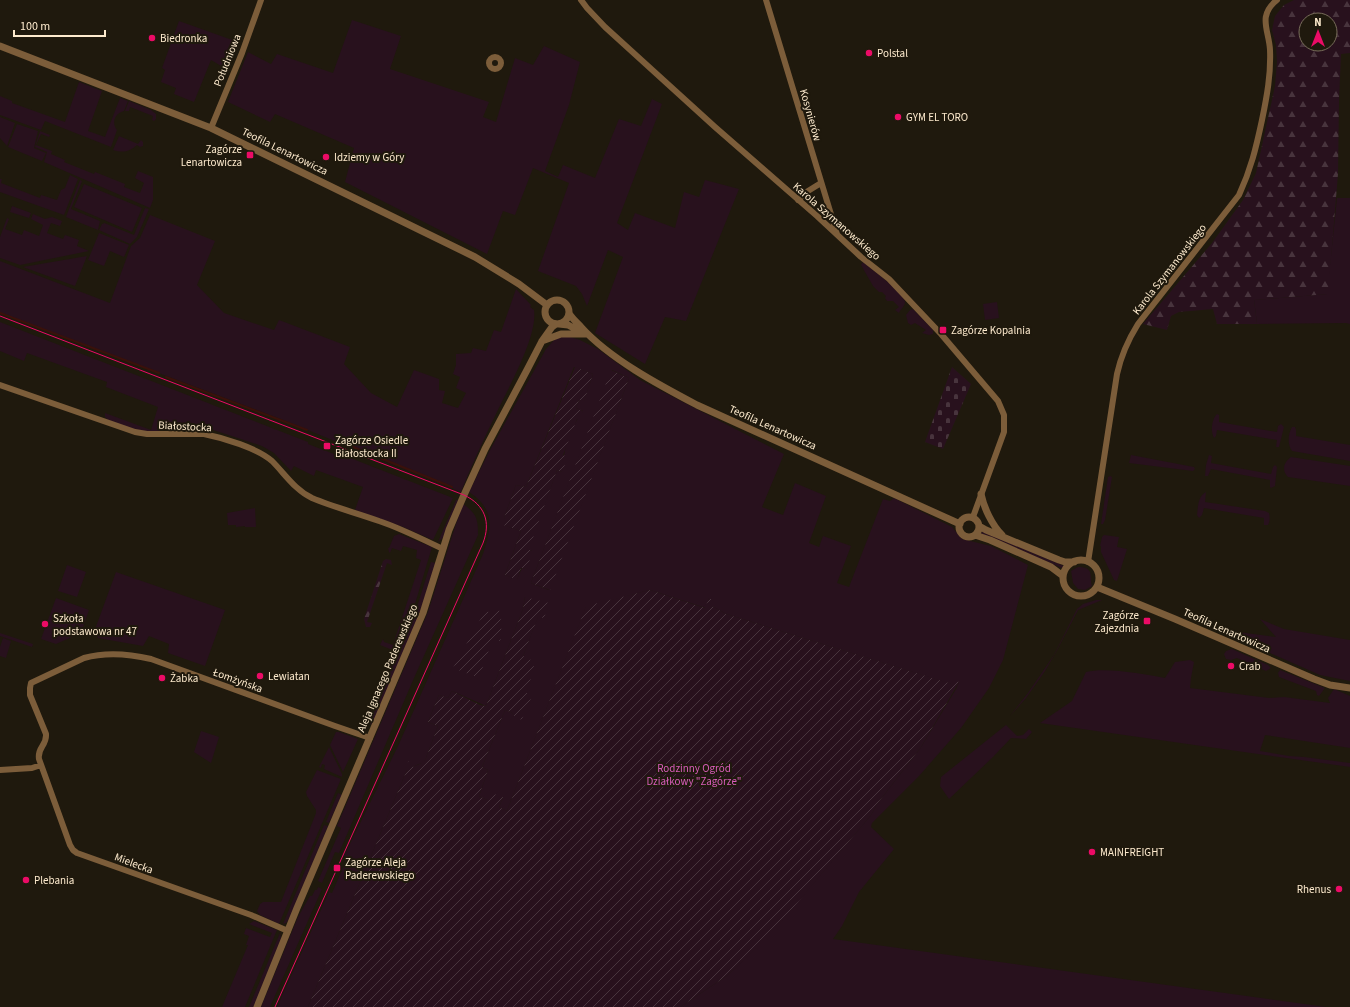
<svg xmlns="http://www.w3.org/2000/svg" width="1350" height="1007" viewBox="0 0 1350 1007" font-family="'Source Sans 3',sans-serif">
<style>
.green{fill:#28111d;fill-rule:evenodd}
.forest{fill:url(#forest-firs);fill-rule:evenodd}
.cemetery{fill:url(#cemetery-stones)}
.garden{fill:url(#garden-furrows)}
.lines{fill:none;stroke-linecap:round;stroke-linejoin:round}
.stream{stroke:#3a110b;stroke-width:2}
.minor{stroke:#7c5d3a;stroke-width:6}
.tertiary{stroke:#7c5d3a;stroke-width:7}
.tram{stroke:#eb0b66;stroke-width:1}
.poi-dot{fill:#eb0b66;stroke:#1f190d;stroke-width:1.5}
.labels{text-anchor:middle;stroke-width:4;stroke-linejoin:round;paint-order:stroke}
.poi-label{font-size:11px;fill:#fdeacd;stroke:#1f190d;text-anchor:start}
.street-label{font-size:11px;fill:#fdeacd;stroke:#1f190d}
.park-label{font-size:11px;fill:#d95dbb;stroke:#1f190d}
</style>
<defs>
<pattern id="forest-firs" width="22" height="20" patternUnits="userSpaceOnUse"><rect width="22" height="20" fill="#28111d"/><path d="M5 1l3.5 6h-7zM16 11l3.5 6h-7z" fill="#48343d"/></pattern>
<pattern id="cemetery-stones" width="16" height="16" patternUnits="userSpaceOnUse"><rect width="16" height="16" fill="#28111d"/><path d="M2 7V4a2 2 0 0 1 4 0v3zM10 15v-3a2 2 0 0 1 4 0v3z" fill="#48343d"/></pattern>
<pattern id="garden-furrows" width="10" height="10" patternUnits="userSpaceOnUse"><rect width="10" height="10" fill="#28111d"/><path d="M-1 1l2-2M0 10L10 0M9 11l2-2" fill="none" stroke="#48343d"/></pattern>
</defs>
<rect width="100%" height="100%" fill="#1f190d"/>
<path class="green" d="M352,20L401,36L390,69L489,102L483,117L496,122L515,58L533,65L544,46L580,62L569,105L545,171L558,177L563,165L595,178L619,119L641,126L652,99L662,104L617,223L628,230L635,213L675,228L684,192L699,197L705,180L739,189L686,321L665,317L645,364L595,333L623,257L608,250L587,306L582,294L576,286L538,271L569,183L533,168L515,215L503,211L487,254L345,182L354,148L275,114L270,122L228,102L248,52L271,64L277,54L333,73Z
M179,21L235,41L223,67L211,60L194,102L174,94L176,88L161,82L165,70L162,68Z
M79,82L102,91L88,131L105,137L120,98L128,101L124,111C115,113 111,123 117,130L111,147L45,121L41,130L0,115V96L12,101V103L65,122Z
M129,101L151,110L156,114V119L154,121L152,120L153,116L130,107L129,111H125Z
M0,117L15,123L7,146L0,138Z
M17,124L38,131L34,148L46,153L42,161L8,147Z
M40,131L50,135L49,137L41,134L36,145L52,151L51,154L65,160L64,162L94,174L95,172L125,184L124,187L140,193L144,183L135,178L138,171L153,177V200L150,208L44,162L47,152L35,147Z
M119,136L138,144L141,140L143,142V146L140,147L137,145C129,152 123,153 113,150Z
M70,175L78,179L64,215L0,192V179H2L1,183L40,198L41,195L57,200L61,190L65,188Z
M80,180L82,181L71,209L100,221L98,230L66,217Z
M84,184L142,208L132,232L74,207Z
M1337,198H1350V324L1346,323L1257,324L1254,300L1327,294Z
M12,206L31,213L29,218L10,212Z
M145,208L149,209L137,237L130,244L99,230L102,224H103L104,223L134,235Z
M33,214L45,219L52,217L62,221L60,226L51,223L47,233L63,239L65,235L79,240L77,246L89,251L20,265L0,258V237L7,218L9,219L5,229L22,235L24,230L39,236L43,225L31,219Z
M150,215L215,241L197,285L224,313L274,330L279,320L350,347L344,364L371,393L397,407L414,370L439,379V390L445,391L442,403L458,408L466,393L456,388L460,377L453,374L456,365V354L471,353L473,348L486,351L494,330L501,332L516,289L531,305L530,307L534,310C538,337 507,390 495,416C483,441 471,466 461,492L278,418L0,313V261L110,303L131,246L140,238Z
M99,233L129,245L124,257L110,251L104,266L88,260Z
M87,256L75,286L23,267Z
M863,262C871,269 905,293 905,302C905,306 900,310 899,313L895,310L899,307L893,301H887L885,298L886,296L882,292H879L873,286L861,265Z
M997,302L999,318L985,320L983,304Z
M913,309L933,330V334L929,335L922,333L926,330L915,323L911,325L908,323L906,315L910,310Z
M0,322L308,442V444L339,456L340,454L453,498L433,540L403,527L355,510L363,487L316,470L314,476L294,466L291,471L274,453L262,446L192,423L160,422V431H137L108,420L105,417V413L151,430L158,407L106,387L107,382L27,353L24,361L0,351Z
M567,336L580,340L598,349L640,380L784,454L762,507L783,515L795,483L826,496L809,543L819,547L823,536L851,546L837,583L849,587L883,499L890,501L894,498L952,527L962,539L991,546L1028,565L1003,660L989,688L961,728L919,776L872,823L871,827L894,849L859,892L842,926L833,939L1326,1007H680L728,975L772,932L871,815L877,804L921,747L956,689L959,682L953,684H951L726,614L712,606L709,598L706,608L650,590L586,607L507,811L499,807L503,797L487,800L479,796L488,770L482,767L505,710L511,712L514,715L525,692L523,656L538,616L525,597L523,609L486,706L452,691L448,698L439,695L428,722L438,726L426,758L424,763L419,764L407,770L308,1007H277L329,892L332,893L347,858L344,856L398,746L483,554C492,527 495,509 469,492L489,452L546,349L556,338ZM574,367L593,374L584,401L579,400L576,408L583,411C570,427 563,451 562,472L557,470L528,549L532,551L525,569L522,568L517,579L505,575L521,531L504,525L506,519L504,518L516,485L526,487ZM612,370L629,378L549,590L531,583Z
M1217,414L1219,415V422L1277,432L1278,426L1281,424L1284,427L1279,447H1276L1277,440L1217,430L1216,436L1214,438C1210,431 1212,419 1217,414Z
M1292,427H1295L1296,430V436L1350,445V461L1292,451C1287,444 1288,434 1292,427Z
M1131,455L1194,467L1195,469L1193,471L1129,463Z
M1209,455L1212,456L1211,463L1271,474L1273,467L1275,465L1277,467L1275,486L1271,488L1270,487V480L1211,469L1208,476H1205L1206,465Z
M1291,457L1350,466V486L1288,477C1281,470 1284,462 1291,457Z
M1110,476L1112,477L1105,520L1103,524H1101L1108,477Z
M1206,492L1205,502L1265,511L1269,513C1270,517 1270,522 1268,525H1264V518L1204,508L1202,515L1199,518L1197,515C1198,506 1198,496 1206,492Z
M456,500H458L444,537L438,542Z
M463,504C477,514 478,519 478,535L414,678L339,853L335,852L322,883L318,881L341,828L337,826L428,612L455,527Z
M255,508L256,527H245V526L236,527V525H228L227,513Z
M982,531L1064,566V567L1062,568L981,534Z
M399,534L432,547L415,604L395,651L380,645L383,639L384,642L393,645L421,560L416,558L417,550L403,546L401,551L392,548L390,553L389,552L388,548H389L394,536Z
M1104,535L1119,537L1117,547L1127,549L1117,581L1114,580L1101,552V546H1100L1102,537Z
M431,562L436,563L423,603L412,633L372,725L368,722L417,607Z
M67,565L86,572L77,597L58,591Z
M1078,567C1095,567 1089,576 1092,586L1085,590L1078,589L1073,583L1071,571Z
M116,572L225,610L205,666L168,653L169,644L149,636L143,646L98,638L94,632Z
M56,598L89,610L81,633L56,644L41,639Z
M1096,600H1102L1078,610L1056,652L1045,671L1026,698L1010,716L1028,693L1054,655L1077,609L1083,604Z
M1260,619L1284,629L1350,640V681L1320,675L1216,629L1276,637Z
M0,633L33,644L32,647L0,636Z
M3,638L11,641L6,658L0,656V647Z
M1232,649L1268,665L1271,668L1266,671L1237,658L1231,660L1226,659L1224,654L1226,651Z
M1190,660L1194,662L1191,678L1190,688L1269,698L1284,697L1330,703L1328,698L1334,689L1350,696V748L1265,735L1260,751L1289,756L1304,757L1350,763V767L1040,723L1072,701L1086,672C1106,667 1144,674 1165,678L1175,662Z
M1280,670L1325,688L1319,696L1317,695L1316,691L1279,677L1278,673Z
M1006,725L1017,736L1023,735L1029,729L1032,732L1026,739L1011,738L993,757L949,799L940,786L941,777Z
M201,731L219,737L211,763L194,752Z
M336,732H339L358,739L343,772L330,745Z
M329,747L342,774V777L324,769L325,765L322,764L321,768L319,767Z
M317,770L341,779L279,924L260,915L257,911L260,904L263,902H281L316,813V810L307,796L306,792Z
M338,793L342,795L329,823L326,822Z
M324,825L328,826L290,918L286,923L283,924Z
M318,887L322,889L270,1007H261L298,917L310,896H312L315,890H317Z
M254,921L277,930L245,1007H222L248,945H246L249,936L244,934L246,928L270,937L272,933L249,924Z
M280,933L281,939L254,1007H249Z"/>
<path class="forest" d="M1294,0H1350V53L1341,54L1339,100L1338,174L1328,294L1254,300L1257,324H1217L1213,309L1179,312L1171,316L1167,330L1143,324L1212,243L1243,200L1256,173L1275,86L1277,62L1276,45L1272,30L1275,16L1284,5ZM1306,20H1330V44H1306Z
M386,559L391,560L392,565L387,563L367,622L372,623L370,627H366L364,619L383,561Z"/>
<path class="cemetery" d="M952,367L971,384L943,449L925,442Z"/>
<path class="garden" d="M575,367L593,374L584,402L579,400L576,408L583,411L580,419H577L563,455L568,457L562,472L557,470L529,549L533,552L526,569L521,568L517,580L505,575L521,531L503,525L505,519L504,518L516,485L526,487Z
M611,370L629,378L550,590L531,583Z
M650,590L705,608L709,598L713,600L712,606L726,614L952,684L954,680L959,682L921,747L877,804L871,815L772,933L728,975L680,1007H308L407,770L405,767L409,761L413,767L424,762L426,758L438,726L428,722L439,695L448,698L452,691L480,705L486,706L523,609L525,597L549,603L544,618L538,617L523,656L530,659L535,669L525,692L532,696L522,719L518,720L511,712L505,710L482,767L488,770L479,796L487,800L491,793L503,797L499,807L507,811L586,606Z
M495,608L503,613L498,627L504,630L500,641L493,638L479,678L453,668L485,611L489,612Z"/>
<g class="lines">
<path class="stream" d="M0,313L159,373
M166,377L307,430
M348,445L452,487"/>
<path class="minor" d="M581,0L587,8L605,27L715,127L817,216L861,257L889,279L941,334L998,401L1004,415V432L973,517
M766,0L837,234
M489 63a6 6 0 1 1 12 0a6 6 0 1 1-12 0Z
M211,128L242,53L261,0
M798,200L808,191L821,183
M0,385L135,432L147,434H204C224,438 257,448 272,461C285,474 295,490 312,498C333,507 357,513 379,521C400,528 422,539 443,549
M1088,562L1117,374C1121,356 1128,340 1138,324L1239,195C1251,169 1256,148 1262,120C1267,96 1271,74 1270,50C1269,30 1257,16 1277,0
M0,770L32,768L41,765
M288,931L251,915L77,853L73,850L70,845L39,759C37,747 47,746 46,734L30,695V688L31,683L84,658C105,652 130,654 151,659L335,726L370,738"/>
<path class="tertiary" d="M0,46L211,128L475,257L519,284L547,305
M545 312a12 12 0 1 1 24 0a12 12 0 1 1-24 0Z
M569,313C572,319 577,322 581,327C610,359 659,385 697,405L960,524
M559,324L568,325L583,333
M542,341L561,334H586
M981,494C984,508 992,525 1002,535
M959 527a10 10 0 1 1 20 0a10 10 0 1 1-20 0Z
M979,526L986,530L1003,537L1059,560L1065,562H1074
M975,535L990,540L1051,567L1063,576
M1063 578a18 18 0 1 1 36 0a18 18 0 1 1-36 0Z
M1097,587L1175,619L1314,679L1330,685L1350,688
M257,1007L297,908L423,613L449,530L464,495L485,449L527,370L542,341L552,327L556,324"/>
<path class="tram" d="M0,316L464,495C485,505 491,522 483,543L275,1007"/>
</g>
<g class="poi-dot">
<circle cx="152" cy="38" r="4"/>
<circle cx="869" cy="53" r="4"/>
<circle cx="898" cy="117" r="4"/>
<rect x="246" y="151" width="8" height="8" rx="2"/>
<circle cx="326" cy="157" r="4"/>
<rect x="939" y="326" width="8" height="8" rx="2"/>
<rect x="323" y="442" width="8" height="8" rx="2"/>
<rect x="1143" y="617" width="8" height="8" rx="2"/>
<circle cx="45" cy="624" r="4"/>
<circle cx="1231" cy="666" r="4"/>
<circle cx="260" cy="676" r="4"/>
<circle cx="162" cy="678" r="4"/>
<circle cx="1092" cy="852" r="4"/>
<rect x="333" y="864" width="8" height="8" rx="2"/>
<circle cx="26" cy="880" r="4"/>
<circle cx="1339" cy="889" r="4"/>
</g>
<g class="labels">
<g class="poi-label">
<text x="160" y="42">Biedronka</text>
<text x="877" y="57">Polstal</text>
<text x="906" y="121">GYM EL TORO</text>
<text x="242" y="153" text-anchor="end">Zagórze<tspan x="242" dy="13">Lenartowicza</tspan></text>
<text x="334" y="161">Idziemy w Góry</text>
<text x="951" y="334">Zagórze Kopalnia</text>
<text x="335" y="444">Zagórze Osiedle<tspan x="335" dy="13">Białostocka II</tspan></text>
<text x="1139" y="619" text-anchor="end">Zagórze<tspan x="1139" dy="13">Zajezdnia</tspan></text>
<text x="53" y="622">Szkoła<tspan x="53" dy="13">podstawowa nr 47</tspan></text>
<text x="1239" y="670">Crab</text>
<text x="268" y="680">Lewiatan</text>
<text x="170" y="682">Żabka</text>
<text x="1100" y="856">MAINFREIGHT</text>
<text x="345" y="866">Zagórze Aleja<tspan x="345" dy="13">Paderewskiego</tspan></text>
<text x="34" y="884">Plebania</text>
<text x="1331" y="893" text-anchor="end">Rhenus</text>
</g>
<g class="street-label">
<text transform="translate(227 60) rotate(-68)" y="4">Południowa</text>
<text transform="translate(811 115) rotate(74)" y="4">Kosynierów</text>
<text transform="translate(285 151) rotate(26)" y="4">Teofila Lenartowicza</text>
<text transform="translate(837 221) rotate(41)" y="4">Karola Szymanowskiego</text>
<text transform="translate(1169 269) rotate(-52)" y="4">Karola Szymanowskiego</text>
<text transform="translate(185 426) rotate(3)" y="4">Białostocka</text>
<text transform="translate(773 427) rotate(24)" y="4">Teofila Lenartowicza</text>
<text transform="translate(1227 630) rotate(24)" y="4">Teofila Lenartowicza</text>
<text transform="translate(387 668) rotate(-67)" y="4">Aleja Ignacego Paderewskiego</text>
<text transform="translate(238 680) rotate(20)" y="4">Łomżyńska</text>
<text transform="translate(134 863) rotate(20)" y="4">Mielecka</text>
</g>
<g class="park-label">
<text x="694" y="772">Rodzinny Ogród<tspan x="694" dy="13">Działkowy "Zagórze"</tspan></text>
</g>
</g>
<g transform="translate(1318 32)"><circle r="19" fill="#1f190d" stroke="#786d5a"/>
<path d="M0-3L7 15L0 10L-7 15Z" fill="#eb0b66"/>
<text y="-6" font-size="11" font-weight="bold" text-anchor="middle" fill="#fdeacd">N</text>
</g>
<path d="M14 30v6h91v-6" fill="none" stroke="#fdeacd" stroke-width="2"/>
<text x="20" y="30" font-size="12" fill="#fdeacd" stroke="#1f190d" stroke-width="3" paint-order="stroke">100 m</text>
</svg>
